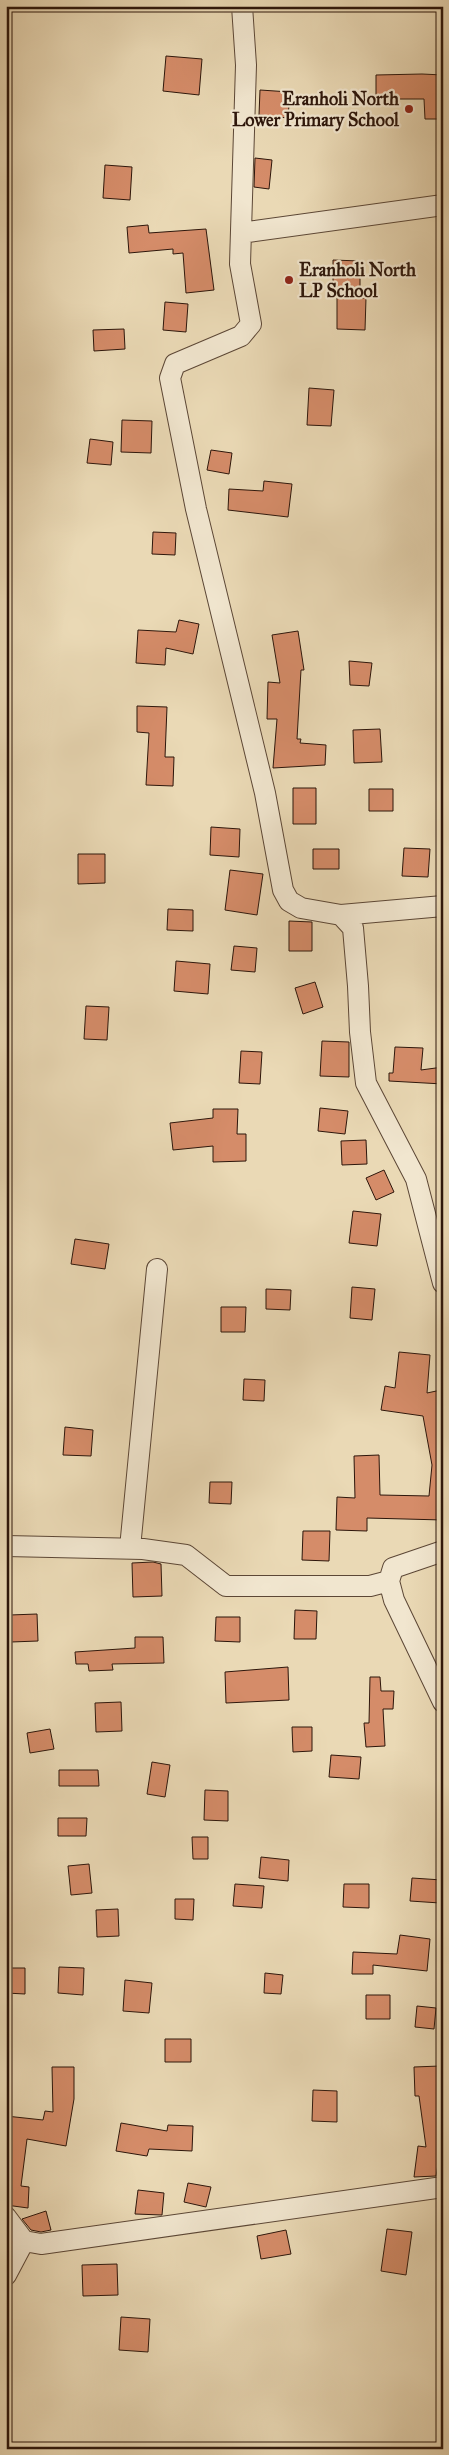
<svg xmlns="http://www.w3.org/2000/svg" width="449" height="2455" viewBox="0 0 449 2455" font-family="'IM FELL Great Primer',serif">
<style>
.building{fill:#d58c69;stroke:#2d160b}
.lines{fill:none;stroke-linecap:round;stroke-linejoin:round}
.street-casing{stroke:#5c4736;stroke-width:22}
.street{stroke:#f1e6cf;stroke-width:20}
.poi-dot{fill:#8f2418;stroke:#f1e6cf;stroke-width:2}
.labels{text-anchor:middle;stroke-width:4.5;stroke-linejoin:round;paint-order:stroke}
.poi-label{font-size:18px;font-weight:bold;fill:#2d160b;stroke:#f1e6cf;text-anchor:end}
</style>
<rect width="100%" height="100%" fill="#ead9b5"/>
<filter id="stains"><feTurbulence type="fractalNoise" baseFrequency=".004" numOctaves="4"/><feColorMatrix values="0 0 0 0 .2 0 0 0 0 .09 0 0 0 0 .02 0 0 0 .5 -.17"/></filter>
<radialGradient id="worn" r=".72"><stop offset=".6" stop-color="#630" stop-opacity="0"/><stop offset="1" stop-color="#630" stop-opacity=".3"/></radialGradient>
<path class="building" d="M166,56L202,59L199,95L163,91Z
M422,74L443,75V119H425L424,99H376V75Z
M260,90L290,92L288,118L259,115Z
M255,158L272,160L269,189L254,187Z
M105,165L132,167L130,200L103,198Z
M148,225L149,233L206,229L214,290L186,293L183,253L173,254V249L129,253L127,227Z
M333,260L360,261V298H366L365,330L337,329V286H333Z
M165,302L188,304L186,332L163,330Z
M124,329L125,349L94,351L93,330Z
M309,388L334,390L331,426L307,425Z
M122,420L152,421L151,453L121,452Z
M90,439L113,442L111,465L87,463Z
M211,450L232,453L229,474L207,470Z
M264,481L292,484L288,517L228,510L229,489L263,491Z
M153,532L176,533L175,555L152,554Z
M179,620L199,624L193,654L166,648L165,665L136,663L138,630L176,632Z
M298,631L304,670H301L297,739H301L300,743L326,745L325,765L273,768L277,719H267L268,682L280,683L272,635Z
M349,661L372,663L369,686L350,685Z
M137,706L167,707L165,757H174L173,786L146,785L149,733L137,732Z
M380,729L382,762L354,763L353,730Z
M293,788H316V824H293Z
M369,789H393V811H369Z
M211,827L240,829L239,857L210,855Z
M404,848L430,849L428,877L402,876Z
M313,849H339V869H313Z
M78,854H105V883L78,884Z
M230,870L263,874L257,915L225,910Z
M168,909L193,910V931L167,930Z
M289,921L312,922V951H289Z
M234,946L257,948L255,972L231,970Z
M176,961L210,964L208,994L174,991Z
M315,982L323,1007L303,1014L295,988Z
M86,1006L109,1007L107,1040L84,1039Z
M322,1041L349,1042V1077L320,1076Z
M395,1047L423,1048L421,1070L443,1067V1084L389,1081V1073H393Z
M241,1051L262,1052L260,1084L239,1083Z
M320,1108L348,1111L345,1134L318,1131Z
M213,1109H238L237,1134H246V1161L213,1162V1146L173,1150L170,1123L213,1118Z
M366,1140L367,1164L342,1165L341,1141Z
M384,1170L394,1192L376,1200L366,1178Z
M353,1211L381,1214L377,1246L349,1243Z
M75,1239L109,1244L105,1269L71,1264Z
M352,1287L375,1289L372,1320L350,1318Z
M266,1289L291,1290L290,1310L266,1309Z
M221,1307H246L245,1332H221Z
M399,1352L430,1355L427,1393L441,1390L443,1401V1520L367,1518V1531L336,1530L337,1497L355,1498L354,1456L379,1455L380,1495L429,1496L432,1465L423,1416L381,1410L385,1386L395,1388Z
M244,1379L265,1380L264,1401L243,1400Z
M65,1427L93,1430L91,1456L63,1455Z
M210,1482H232L231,1504L209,1503Z
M303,1531H330L329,1561L302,1560Z
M153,1562L161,1564L162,1596L133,1597L132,1563Z
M295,1610L317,1611L316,1639H294Z
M37,1614L38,1641L11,1642L10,1615Z
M216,1617H240V1642L215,1641Z
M135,1637H163L164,1663L112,1664L113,1670L89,1671L88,1664H76L75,1652L135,1648Z
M288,1667L289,1700L226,1703L225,1672Z
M370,1677H380L381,1691H394L393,1709H383L385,1746L366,1747L364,1723H369Z
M121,1702L122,1731L96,1732L95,1703Z
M292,1727H312V1751L293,1752Z
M50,1729L54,1749L30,1753L27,1733Z
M331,1755L361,1757L359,1779L329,1777Z
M152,1762L170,1765L165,1797L147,1794Z
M59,1770H98L99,1786H59Z
M205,1790L228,1791V1821L204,1820Z
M58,1818H87L86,1836H58Z
M192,1837H208V1859H193Z
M261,1857L289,1860L288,1881L259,1878Z
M89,1864L92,1893L71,1895L68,1866Z
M412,1878L442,1880L440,1903L410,1901Z
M235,1884L264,1886L262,1908L233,1906Z
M344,1884H369V1908L343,1907Z
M175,1899H194L193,1920L175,1919Z
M118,1909L119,1936L97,1937L96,1910Z
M400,1935L430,1939L427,1971L373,1965V1974H352L353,1952L397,1954Z
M59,1967L84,1968L83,1995L58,1993Z
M6,1968H25V1994L6,1993Z
M265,1973L283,1975L281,1994L264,1993Z
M125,1980L152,1983L149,2013L123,2011Z
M366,1995H390V2019H366Z
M417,2006L436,2008L434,2029L415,2027Z
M165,2039H191V2062H165Z
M440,2066L441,2095H439L443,2135L436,2176L414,2177L418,2146L426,2147L419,2096H415L414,2067Z
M52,2067H74V2099L66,2146L27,2139L21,2186L29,2187L28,2208L6,2205V2116L43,2120L45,2111L53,2112Z
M313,2090L337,2091V2122L312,2121Z
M121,2123L167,2131L168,2125L193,2126L192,2151L149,2149L147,2156L116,2151Z
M188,2183L211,2187L206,2207L184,2202Z
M138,2190L164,2193L162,2215L135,2214Z
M46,2211L51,2230L41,2232L31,2230L22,2219Z
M387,2229L412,2232L406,2275L381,2271Z
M286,2230L291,2254L261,2259L257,2236Z
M117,2264L118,2295L83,2296L82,2265Z
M121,2317L150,2319L148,2352L119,2350Z"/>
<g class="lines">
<g class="street-casing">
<path id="street" d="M242,6L246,65L240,264L251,324L241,336L175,364L170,378L196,509L265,793L283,890L289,901L301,908L341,915L353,928L358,986L360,1032L366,1083L416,1179L443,1283
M241,233L443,205
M341,915L443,906
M6,1546L143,1549L186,1555L226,1586H370L389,1581
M130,1548L157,1269
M443,1551L393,1568L389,1581L394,1600L443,1702
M6,2217L24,2241L41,2244L443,2187
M6,2275L24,2241"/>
</g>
<use href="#street" class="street"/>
</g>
<g class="poi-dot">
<circle cx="409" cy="109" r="5"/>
<circle cx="289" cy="280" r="5"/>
</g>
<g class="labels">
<g class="poi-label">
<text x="399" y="105">Eranholi North<tspan x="399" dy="21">Lower Primary School</tspan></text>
<text x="299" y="276" text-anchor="start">Eranholi North<tspan x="299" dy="21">LP School</tspan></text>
</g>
</g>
<rect width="449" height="2455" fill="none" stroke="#ead9b5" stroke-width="25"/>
<rect x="8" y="8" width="434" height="2440" fill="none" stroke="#2d160b" stroke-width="2.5"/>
<rect x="12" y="12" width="424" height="2430" fill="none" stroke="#2d160b"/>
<rect width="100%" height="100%" filter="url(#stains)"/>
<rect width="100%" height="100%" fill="url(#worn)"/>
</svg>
